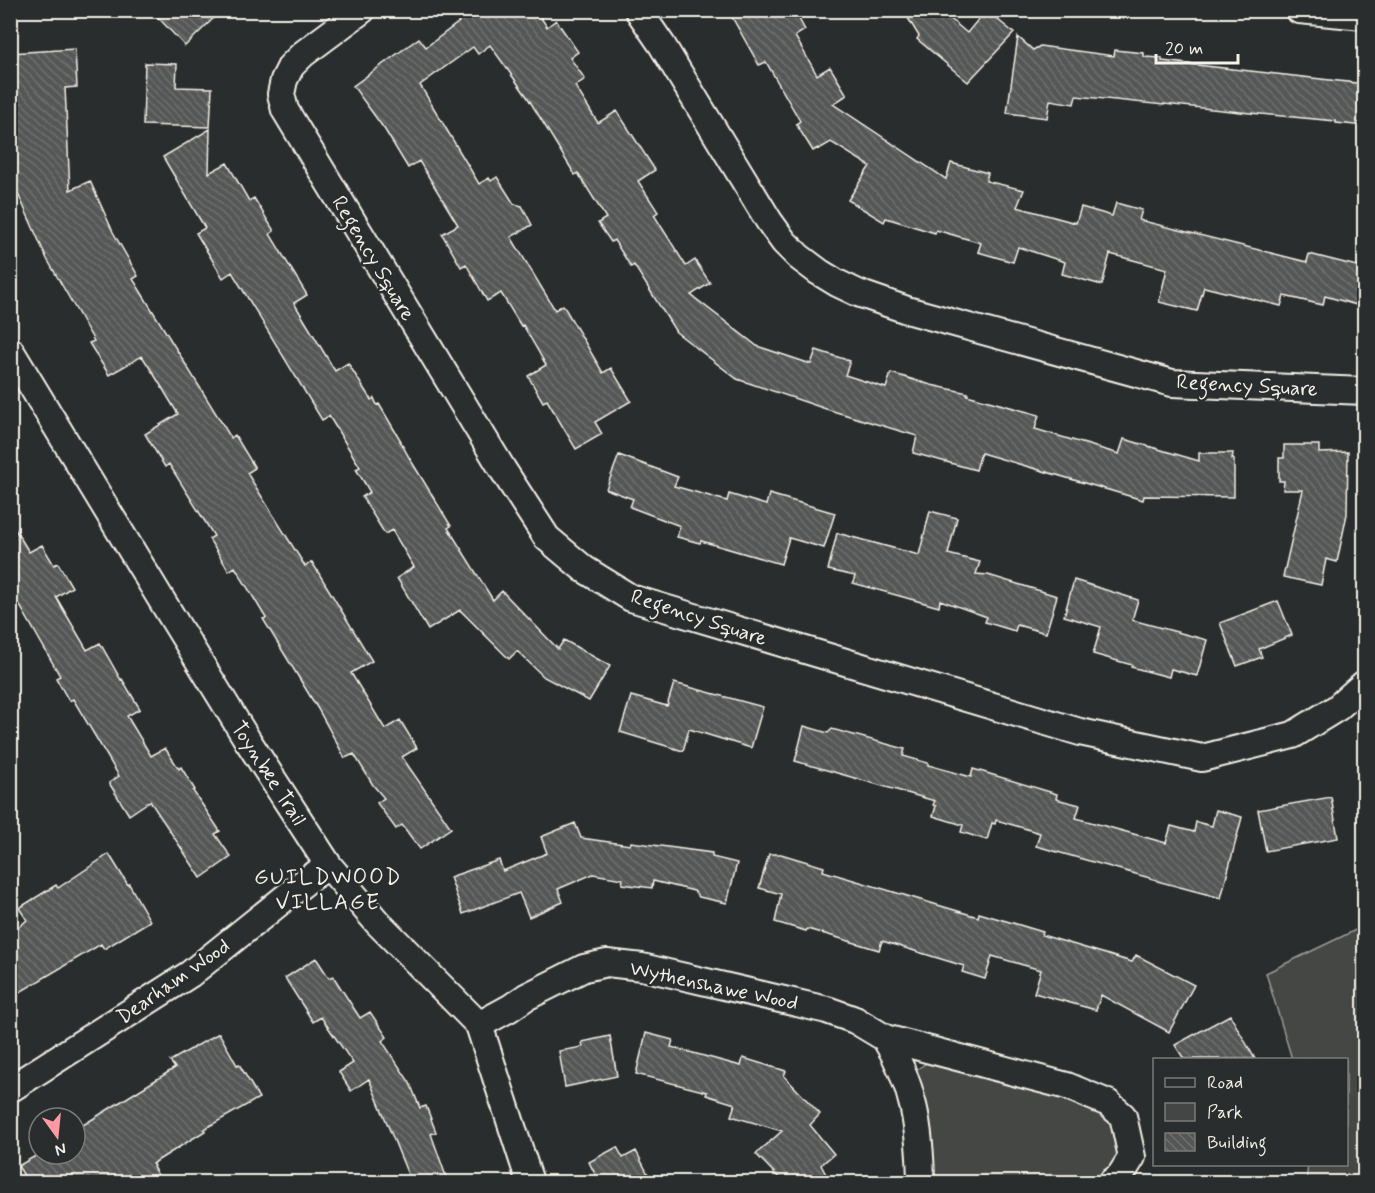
<svg xmlns="http://www.w3.org/2000/svg" width="1375" height="1193" viewBox="0 0 1375 1193" font-family="Mynerve,sans-serif">
<style>
.green{fill:#444645;stroke:#9c9c96;stroke-width:1.5}
.building{fill:url(#building-back-hatch);stroke:#f4f1e8;stroke-width:1.5}
.lines{fill:none;stroke-linecap:round;stroke-linejoin:round}
.street-casing{stroke:#f4f1e8;stroke-width:30}
.street{stroke:#2a2d2e;stroke-width:26}
.labels{text-anchor:middle;stroke-width:5;stroke-linejoin:round;paint-order:stroke}
.street-label{font-size:21px;fill:#f4f1e8;stroke:#2a2d2e}
.neighbourhood-label{font-size:22px;letter-spacing:1.5px;fill:#f4f1e8;stroke:#2a2d2e}
</style>
<defs>
<pattern id="building-back-hatch" width="6" height="6" patternUnits="userSpaceOnUse" patternTransform="scale(1.5)"><rect width="6" height="6" fill="#555756"/><path d="M-1 5l2 2M0 0l6 6M5-1l2 2" fill="none" stroke="#6e706e"/></pattern>
</defs>
<rect width="100%" height="100%" fill="#2a2d2e"/>
<filter id="ink" filterUnits="userSpaceOnUse"><feTurbulence type="fractalNoise" baseFrequency=".0167" numOctaves="2"/><feDisplacementMap in="SourceGraphic" scale="12" xChannelSelector="R" yChannelSelector="G"/><feConvolveMatrix kernelMatrix="1 2 1 2 8 2 1 2 1" color-interpolation-filters="sRGB"/></filter>
<g filter="url(#ink)">
<path class="green" d="M1364,926V1182H1306L1308,1165L1346,1164V1060L1292,1059L1266,973Z
M928,1062L1096,1104L1114,1128L1118,1153L1108,1172L1079,1182H935L929,1112L916,1070Z"/>
<path class="building" d="M151,10H222L185,46Z
M451,10H536L547,27L556,20L578,52L570,58L585,79L575,86L598,123L617,111L655,170L638,181L658,212L654,215L686,266L695,260L710,283L691,295L757,346L811,364L816,350L850,361L845,375L886,388L891,373L931,385L968,393L967,395L1039,415L1035,429L1119,454L1124,439L1199,461V453H1233L1232,459H1234V497L1144,496L1143,500L981,453L976,470L913,453L917,436L826,409L737,379L676,332L634,265L631,267L614,240L611,242L598,223L606,218L578,173L575,175L528,98L490,45L478,54L473,47L420,85L479,184L489,178L491,181L497,177L514,204L522,206L532,225L511,237L555,310L563,305L603,373L611,368L631,401L595,422L602,434L576,449L547,400L543,402L528,376L546,365L523,325L521,326L501,293L487,301L466,264L461,267L442,234L458,225L419,161L408,168L385,130L353,86L419,38L426,47L459,22Z
M728,10H794L805,30L795,36L817,75L830,67L847,95L833,104L946,179L951,163L988,173L986,181L1024,190L1017,207L1076,223L1081,207L1112,216L1116,203L1142,210L1139,220L1307,262L1309,254L1365,268V289L1360,306L1325,296L1323,305L1284,296L1281,306L1204,287L1197,311L1159,302L1167,269L1110,254L1102,285L1062,274L1065,262L1018,247L1013,262L978,252L981,243L936,230L935,233L886,218L884,222L848,200L870,166L831,142L819,149L818,148L813,151L796,124L800,121L766,62L759,65Z
M903,10H940L967,33L986,10L1014,33L968,82L917,39L919,36Z
M1018,37L1033,50L1040,46L1114,56L1115,50L1144,53V57L1162,58V61L1365,84V126L1336,123V121L1250,113L1164,104V105L1076,96L1074,104L1050,100L1047,118L1007,113Z
M75,49L77,87L65,88L70,190L90,181L113,232L138,276L133,279L231,438L235,435L255,468L247,473L305,566L312,562L372,661L351,673L385,729L400,720L417,748L402,757L451,828L420,849L402,825L396,829L377,803L384,798L373,785L354,754L345,758L318,709L263,619L266,618L235,567L229,571L209,539L214,536L169,464L165,467L145,434L178,414L155,376L142,356L109,375L89,343L94,341L47,259L15,187H10V53Z
M145,63L177,64L176,87L212,88L210,127L143,125Z
M210,129L209,173L227,163L249,201L254,198L274,231L270,234L307,295L294,303L314,336L335,371L348,363L371,400L374,398L377,405L379,404L401,441H400L410,459L451,526L448,528L493,600L502,591L558,649L564,640L610,666L589,701L544,677L517,651L509,659L460,610L428,630L397,578L414,567L392,530L385,534L362,497L370,492L356,469L360,467L329,416L322,420L232,272L223,278L196,233L205,228L163,157Z
M1284,445H1319V453L1348,452L1347,514L1337,562L1326,559L1321,585L1283,577L1303,490H1283L1284,481H1279V458H1284Z
M619,455L678,477L674,486L727,501L729,494L766,505L769,494L835,513L824,548L789,538L781,564L701,541L700,543L677,537L680,526L630,507L633,499L606,489Z
M930,511L957,518L948,554L980,562L976,574L988,575L1057,596L1046,633L1017,625L1015,631L985,622L987,617L940,600L939,607L853,583L855,576L828,570L837,533L919,555Z
M10,521L29,552L42,545L54,565L58,563L72,587L56,597L87,650L100,643L121,680L122,679L140,709L127,716L151,756L165,748L179,769L181,767L195,790L193,791L220,831L215,834L231,857L201,878L150,801L129,815L109,783L119,776L73,699L69,701L56,678L60,676L19,604L10,609Z
M1074,580L1138,600L1132,620L1207,640L1197,676L1171,669L1169,677L1131,667L1132,665L1093,654L1101,627L1064,616Z
M1278,601L1292,635L1259,649L1262,657L1237,666L1220,623Z
M674,683L763,707L751,748L689,729L683,751L620,732L631,696L667,706Z
M804,726L828,733L832,729L905,749L903,756L928,763V765L971,777L973,769L1057,794L1056,799L1080,805L1076,818L1166,843L1171,826L1194,832L1196,822L1212,826L1216,810L1242,817L1221,898L1157,881V880L1036,846L1040,833L996,820L995,824L992,823L987,840L961,832L963,825L933,816L936,806L933,805L935,801L795,761Z
M1331,797L1338,838L1266,851L1258,810Z
M575,823L581,838L630,845L631,842L712,853V857L737,863L727,903L699,897L694,891L653,881L652,888L622,884L623,879L593,874L558,889L563,902L529,917L519,893L463,914L450,877L499,860L503,871L547,853L541,837Z
M109,854L128,885L129,884L150,921L104,949L101,944L10,998V934L27,920L19,908L56,885L58,888Z
M769,854H781L824,867L823,871L978,917L979,913L1043,932L1042,935L1132,962L1136,955L1194,985L1169,1032L1101,995L1096,1010L1034,993L1041,970L992,956L985,979L962,972L964,966L882,941L879,950L832,936L807,929L806,931L775,922L781,894L759,888Z
M316,958L329,978L333,976L360,1018L370,1012L387,1037L382,1041L410,1083L420,1108L426,1106L436,1132L431,1134L448,1182H411L369,1079L351,1091L339,1072L353,1063L321,1017L313,1022L285,978Z
M1230,1015L1255,1059H1184L1175,1045Z
M219,1033L237,1065L239,1064L259,1098L204,1129L205,1131L152,1164L154,1166L153,1167L162,1182H28L18,1166L39,1154H75V1130L175,1068L170,1061Z
M646,1033L673,1040L671,1047L741,1066L743,1058L786,1071L784,1076L820,1114L810,1125L834,1154L821,1165L830,1182H783L756,1154L782,1131L731,1116L735,1104L706,1095L707,1092L636,1074Z
M610,1036L617,1076L565,1087L559,1051L583,1047L582,1042Z
M617,1147L623,1158L636,1151L652,1182H599L589,1162Z"/>
<g class="lines">
<g class="street-casing">
<path id="street" d="M362,10L303,54L291,66L284,80L281,94L285,110L503,470L547,538L584,569L631,598L1080,732L1202,758L1293,735L1337,708L1364,684
M638,10L662,45L769,221L784,242L799,257L819,272L837,283L858,293L907,310L1172,383L1364,391
M1299,10L1364,16
M10,350L164,604L248,741L329,866L377,922L479,1025L530,1182
M479,1025L510,1008L526,997L584,968L607,963L642,967L827,1010L855,1020L885,1038L1067,1086L1108,1103L1123,1116L1132,1157L1120,1176L1112,1182
M885,1038C914,1084 920,1129 921,1182
M10,1089L190,974L311,877L329,866"/>
</g>
<use href="#street" class="street"/>
</g>
</g>
<g class="labels">
<g class="street-label">
<text transform="translate(374 258) rotate(59)" y="7">Regency Square</text>
<text transform="translate(1247 385) rotate(3)" y="7">Regency Square</text>
<text transform="translate(699 617) rotate(18)" y="7">Regency Square</text>
<text transform="translate(269 773) rotate(57)" y="7">Toynbee Trail</text>
<text transform="translate(173 981) rotate(-35)" y="7">Dearham Wood</text>
<text transform="translate(714 985) rotate(12)" y="7">Wythenshawe Wood</text>
</g>
<g class="neighbourhood-label">
<text x="328" y="884">GUILDWOOD<tspan x="328" dy="25">VILLAGE</tspan></text>
</g>
</g>
<rect width="1375" height="1193" fill="none" stroke="#2a2d2e" stroke-width="36"/>
<rect x="18" y="18" width="1339" height="1157" fill="none" stroke="#f4f1e8" stroke-width="2" filter="url(#ink)"/>
<rect x="1153" y="1058" width="195" height="108" fill="#2a2d2e" stroke="#7b7b78" stroke-width="1.5"/>
<rect x="1165" y="1078" width="30" height="9" fill="#2a2d2e" stroke="#7b7b78" stroke-width="1.5"/>
<text x="1207" y="1088" font-size="18" fill="#f4f1e8">Road</text>
<rect x="1165" y="1103" width="30" height="18" fill="#444645" stroke="#7b7b78" stroke-width="1.5"/>
<text x="1207" y="1118" font-size="18" fill="#f4f1e8">Park</text>
<rect x="1165" y="1133" width="30" height="18" fill="url(#building-back-hatch)" stroke="#7b7b78" stroke-width="1.5"/>
<text x="1207" y="1148" font-size="18" fill="#f4f1e8">Building</text>
<g transform="translate(57 1136) rotate(165)"><circle r="28" fill="#2a2d2e" stroke="#7b7b78" stroke-width="1.5"/>
<path d="M0-4.5L10 22L0 15L-10 22Z" fill="#ff9aa2"/>
<text y="-9" font-size="16" font-weight="bold" text-anchor="middle" fill="#f4f1e8">N</text>
</g>
<path d="M1156 54v9h82v-9" fill="none" stroke="#f4f1e8" stroke-width="3"/>
<text x="1165" y="54" font-size="18" fill="#f4f1e8" stroke="#2a2d2e" stroke-width="4.5" paint-order="stroke">20 m</text>
</svg>
